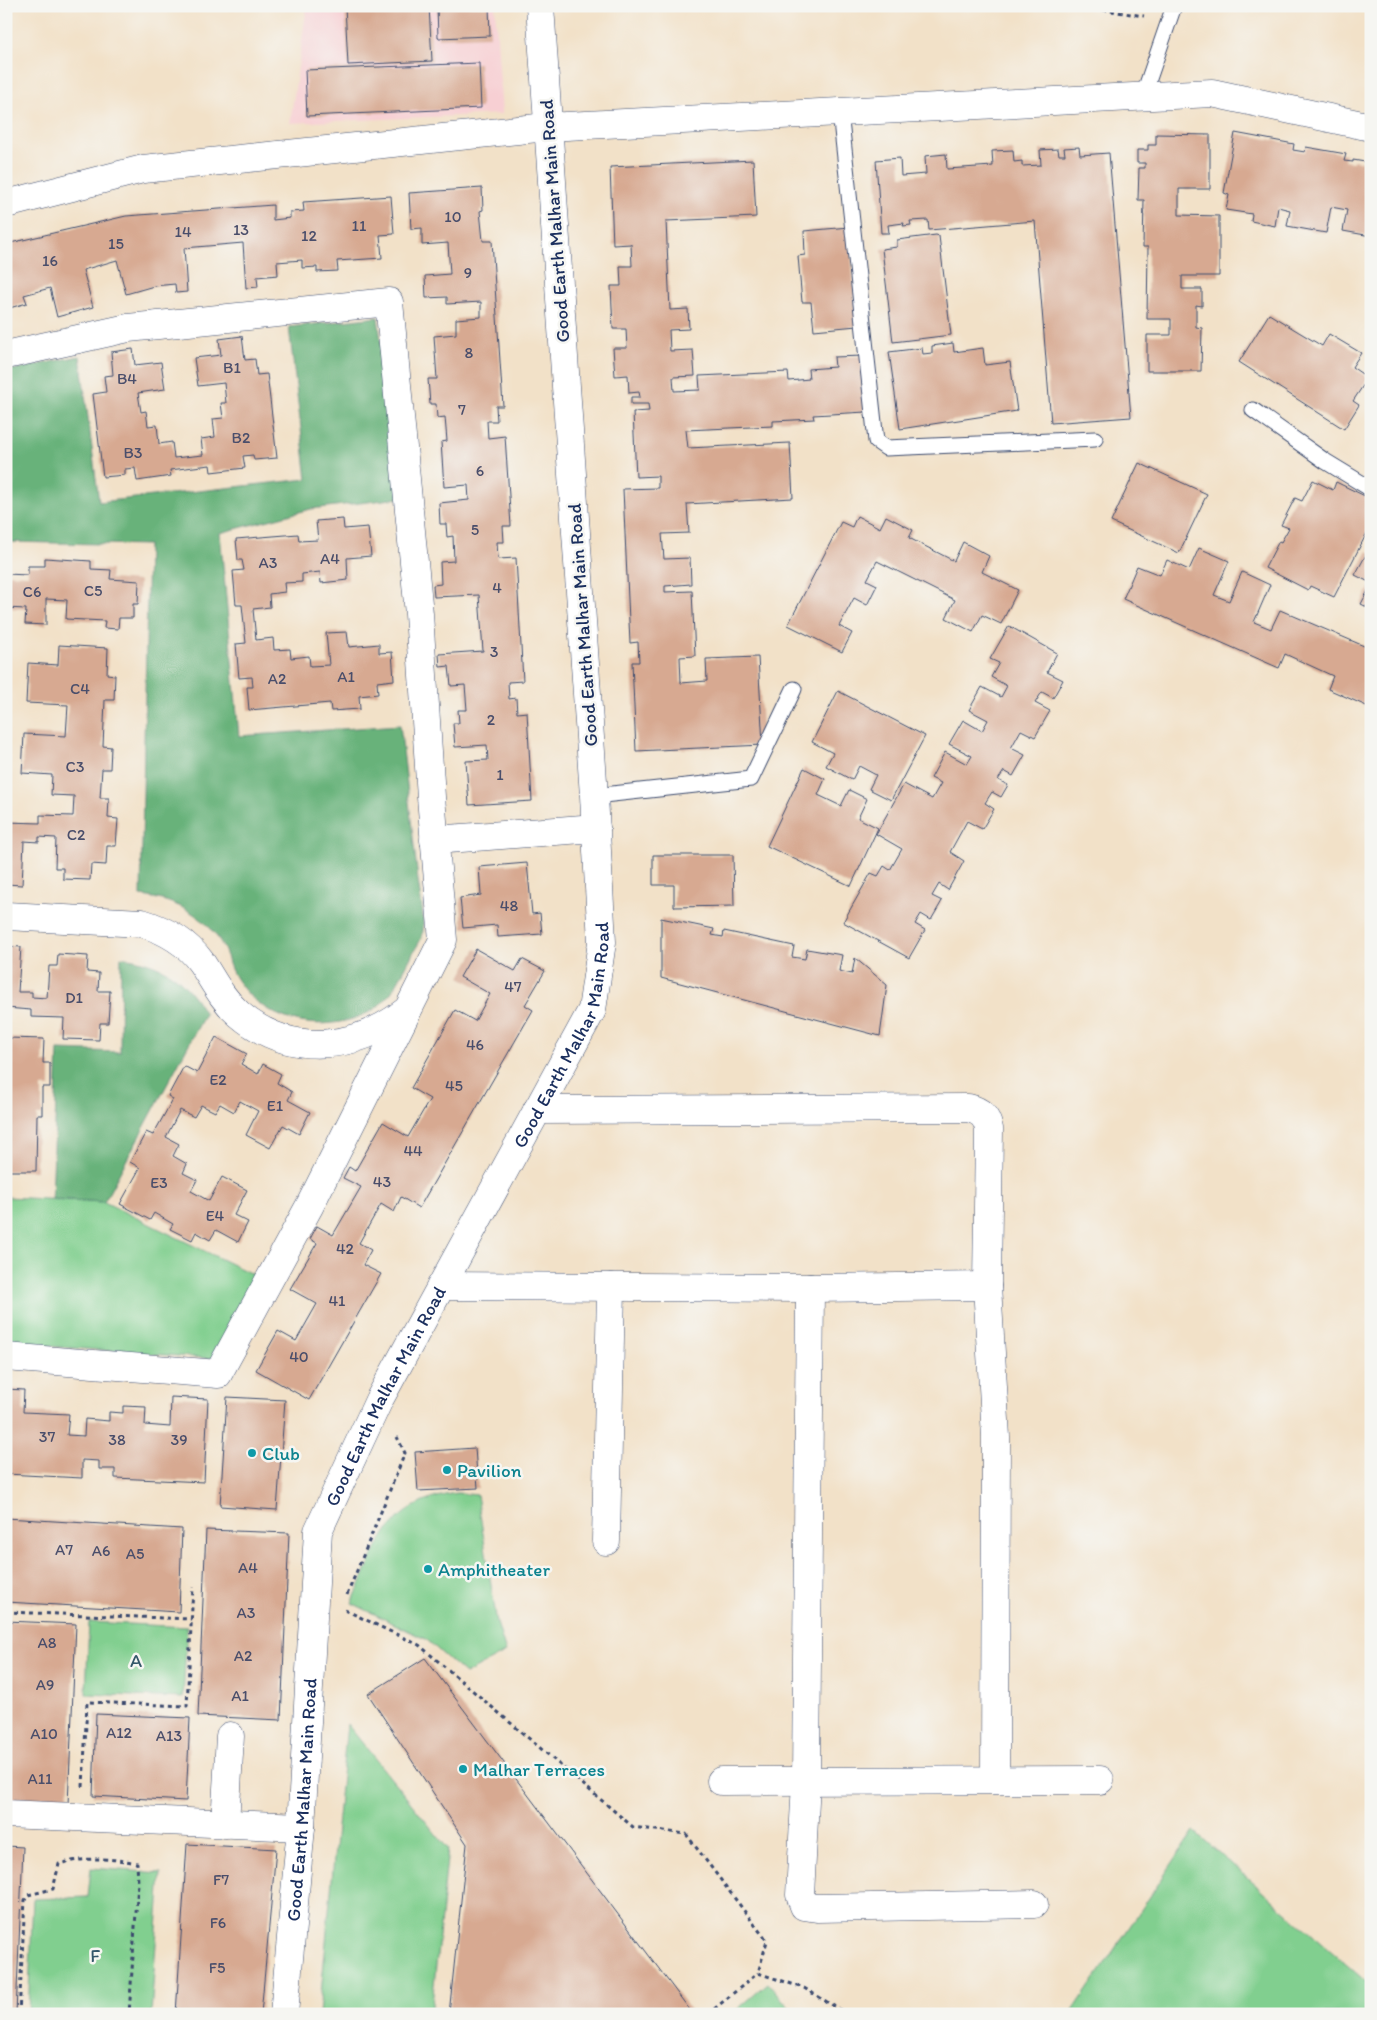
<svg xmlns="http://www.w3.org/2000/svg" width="1377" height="2020" viewBox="0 0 1377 2020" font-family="Itim,sans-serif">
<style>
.built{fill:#f7cfd3}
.green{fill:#81cf8f;stroke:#4e7f76}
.forest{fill:#68b27a;stroke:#42706c}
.building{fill:#d7a991}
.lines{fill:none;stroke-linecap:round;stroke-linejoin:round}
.lane-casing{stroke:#3b4a6e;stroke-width:17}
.street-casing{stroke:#3b4a6e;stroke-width:29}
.path{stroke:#3b4a6e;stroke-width:3;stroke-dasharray:4 4;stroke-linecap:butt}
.lane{stroke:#fff;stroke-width:15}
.street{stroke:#fff;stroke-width:28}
.culture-dot{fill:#0f9aa8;stroke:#f6f6f2;stroke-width:2}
.labels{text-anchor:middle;stroke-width:5;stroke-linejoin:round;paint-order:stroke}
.number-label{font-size:16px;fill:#4a4e6b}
.street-label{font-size:19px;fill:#1b2f5e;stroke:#f6f6f2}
.culture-label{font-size:19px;fill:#0d838f;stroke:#f6f6f2;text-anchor:start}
.park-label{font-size:19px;fill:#34576a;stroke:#f6f6f2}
</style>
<rect width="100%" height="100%" fill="#f6f6f2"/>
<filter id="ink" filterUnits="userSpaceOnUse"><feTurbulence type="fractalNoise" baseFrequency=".02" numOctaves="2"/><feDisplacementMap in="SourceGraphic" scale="10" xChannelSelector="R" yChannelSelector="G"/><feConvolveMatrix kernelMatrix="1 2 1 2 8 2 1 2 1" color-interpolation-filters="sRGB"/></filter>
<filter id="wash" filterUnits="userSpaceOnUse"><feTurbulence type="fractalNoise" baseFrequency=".0096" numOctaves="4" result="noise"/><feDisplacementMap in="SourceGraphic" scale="20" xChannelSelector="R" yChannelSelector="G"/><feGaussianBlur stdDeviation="1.12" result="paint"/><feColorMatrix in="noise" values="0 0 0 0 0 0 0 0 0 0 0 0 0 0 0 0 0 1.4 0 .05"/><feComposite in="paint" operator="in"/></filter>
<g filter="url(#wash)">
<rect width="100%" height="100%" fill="#f2e1c8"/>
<path class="built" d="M307,6H495L502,114L290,123Z"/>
<path class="green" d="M6,1197L104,1202L258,1277L218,1359L6,1343Z
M457,1493L477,1495L497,1623L506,1652L465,1674L427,1640L352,1603C378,1546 386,1503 457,1493Z
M89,1622L187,1627L183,1698L86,1694Z
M347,1724L448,1849L431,2014H319Z
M1194,1831L1371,1986V2014H1071Z
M91,1868L161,1873L151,2014H28L33,1899L88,1897Z
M768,1983L795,2014H732Z"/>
<path class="forest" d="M378,317L400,498L311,509L220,533L239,736L400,725C406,773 411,822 417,871C418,887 425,917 423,931C423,939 415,948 412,955C394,989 387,1011 345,1021C314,1028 281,1022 256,1001C246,993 236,981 231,969C228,963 228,957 225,951C210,917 177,900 141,896L148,545L6,542V371L80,356L99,502L307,479L289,327Z
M121,957C162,962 185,978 205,1014L104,1202L52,1199L58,1050L120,1052Z"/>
<g id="blocks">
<path class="building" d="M345,6H429L432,61L348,65Z
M437,6H489L490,36L438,38Z
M898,6H913V8L899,9Z
M479,63L481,108L307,116L305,70Z
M1235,133L1294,144L1293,150L1305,152L1306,147L1346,154L1344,161L1353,162V160L1371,163V236L1343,231L1347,210L1331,207L1326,233L1287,226L1290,210L1278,207L1275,226L1251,221L1252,214L1226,210L1229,195L1224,193Z
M1156,134L1210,135V189H1179V215L1219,216V276H1182V289H1202V306L1196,305V327L1202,328L1201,371H1147V335H1171V319H1147L1148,247H1143L1144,200H1138L1139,168H1145V163H1137V150H1148V145H1156Z
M1079,147L1080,155L1109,153L1131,417L1051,423L1035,221L929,230L928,220L910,221L911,225L903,226L904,223L888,225L889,233H881L876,160L900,158L901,176L926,174L925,156L946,154L947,169L993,166L992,151L1013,150L1014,162L1022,161V166L1041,165L1040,150L1058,149L1059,155H1065L1064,148Z
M753,160L756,217L666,221L670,310L688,309L689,329L669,330L670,351L693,350L695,376L673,377L674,391L700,390L699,376L788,372L789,381L809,379L808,369L835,367L834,357L863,356L866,412L813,415L814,419L773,421V426L686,430L688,448L790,443L793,498L687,504L689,533L662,534L664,559L690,558L691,584L665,586V592L692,591L695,656L680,657L681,683L707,681L706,659L758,657L763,745L636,751L632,662H639L638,642L630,643L623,489L658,488V476L636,477L633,412L649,411L648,404H631V397H640L639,392L629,393L628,375L615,376L613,348H627L626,329H613L611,286H621L620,266H632L631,244L613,245L610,167Z
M482,188L483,210L480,211L483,241H492L503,406H496L497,421H487L488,438L505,436L511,526H503L504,542H497L498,559L516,558L523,681L508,682L509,699L516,698L517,713L527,712L532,801L469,805L466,761L488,760L487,745L455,747L453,723H459L458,710H467L465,685L451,686L449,666L440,667L439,654L483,651L479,595L434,597L433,585L441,584L440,562L454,561L453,536L447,537L446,524H440L439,503L469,500L468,485L444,487L441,442L447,441L445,417L437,418L436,404H430L428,379H437L434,336L456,334V319L481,317V302L447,304V297L426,298L425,276L450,274L448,243L422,245V228L411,229L409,193Z
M391,196L394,234L380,235L382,258L337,261L338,271L317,272V267L302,268V260L277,262L278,275L257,277L258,287L246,288L243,243L184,248L187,292L176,293L175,284L154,286L126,294L117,260L83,270L93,307L57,317L50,288L24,295L27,303L6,309V244L126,216L273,205V220L290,218V212L304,211L303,202Z
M849,227L857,326L814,330L811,302H802L798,256L805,255L804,231Z
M936,235L939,236L951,335L893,342L882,249L897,247V240Z
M1269,314L1322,346L1329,334L1361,353L1352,367L1368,378L1353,401L1359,405L1344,429L1239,362Z
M242,336L245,360L255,359L257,375L267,374L277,458L254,460L253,455L243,456L245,468L211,472L210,465L170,470L171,476L137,481L135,468L125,469V475L103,477L93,394L106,392L104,376L113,375L111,352L133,349L135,365L161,362L165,389L138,393L141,412L146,411L148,426L157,425L159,444L172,442L174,458L203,455L201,439L215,437L213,419L223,418L221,403H226L224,383L198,386L194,358L221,355L219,339Z
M953,343L954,352L983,348L985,365L1010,362L1017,411L900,429L889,352L922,348L923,354L932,353V346Z
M1139,463L1207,494L1179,553L1111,522Z
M1313,480L1333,490L1336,482L1371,499V525L1334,597L1310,586L1308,590L1265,568L1279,541L1281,542L1289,528L1281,525L1295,498L1302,501Z
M857,516L880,528L886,516L913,530L909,538L954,561L963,542L989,556L982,572L1018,590L1001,624L982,615L973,632L946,618L955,600L877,561L867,580L877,585L867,605L854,598L839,626L852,633L842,652L788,625L841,522L852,527Z
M343,519L344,529L368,527L371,556L347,558L348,580L321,583L320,572L302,574V582L284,583L285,592L269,594L270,607L253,609L256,640L273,638L274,650L290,649L291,658L309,656L310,666L329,665L326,633L347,632L349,647L379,644V653L392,652L394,680L377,682L378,694L359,696L360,709L331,711L330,703L249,710L247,687H253L252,677L239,678L236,644L246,643L242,605H236L233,571L244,570L242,560H238L236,539L298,534L299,541L318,540L316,521Z
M1199,548L1229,561L1214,595L1229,601L1242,572L1270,585L1254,622L1271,629L1280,610L1371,649V656L1367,665L1371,667V708L1328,689L1333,676L1285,654L1279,668L1123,599L1137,566L1160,575L1167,560L1189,570Z
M1368,551L1371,553V583L1355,575Z
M45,558L91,561V569L111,570L110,579L139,581L138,604H133V618H119L118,629L104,628L105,621L66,619L67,600L46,599V625L25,624L26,609L6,608V574L28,575V566H45Z
M1371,585V609L1361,604Z
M1009,626L1057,653L1047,672L1063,680L1053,698L1042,692L1035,703L1050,711L1035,737L1021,730L1011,748L1025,755L1013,776L1004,771L998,780L1008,785L1001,797L992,792L985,803L994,809L982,829L967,821L950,852L964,861L948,890L939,884L932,896L942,901L931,920L921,914L915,924L925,930L909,958L843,922L871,873L878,876L884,866L890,870L902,849L876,834L904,784L932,799L941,783L931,778L945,752L967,764L972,756L949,744L963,720L982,731L988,720L969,710L982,687L1001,697L1007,686L991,677L999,663L990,659Z
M59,645L108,648L107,674L115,675L114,700H105L103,746L111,747L110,769H102L100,798H109L108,818L118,819L116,846H107L106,865L91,864L90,880L63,879V868H55L56,838L39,837V842L24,841L22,885L6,884V822L40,823V815L73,816L74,796L51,795L52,775L22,773L24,734L66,736L68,705L26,703L28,663L58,665Z
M838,691L925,736L891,800L869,789L876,775L859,766L852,780L826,766L833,753L812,742Z
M804,768L825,779L818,795L841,806L849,790L867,799L858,818L878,828L851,886L767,846Z
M653,855H733L734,906L674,907V885H653Z
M527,863L532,914L540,913L542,934L498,937L497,925L463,928L460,898L481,895L479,867Z
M661,918L714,929L712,935L723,937L724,931L794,946L792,957L805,959L807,949L842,955L839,971L852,974L855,958L887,985L880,1036L661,978Z
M6,946L21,947L18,992H32V997L47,998L49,966H57L58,954L88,956L87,972L99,973L98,991H110L108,1023H100L99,1040L63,1039L64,1018L31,1017V1010L6,1008Z
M476,949L515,971L522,959L545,971L525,1005L533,1010L419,1208L401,1197L394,1212L381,1204L359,1243L371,1250L363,1265L381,1274L309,1400L256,1370L278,1331L296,1341L317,1304L290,1289L317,1243L310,1239L317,1226L333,1235L361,1187L343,1178L349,1167L355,1171L383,1122L408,1137L430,1099L411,1088L455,1010L475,1021L490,994L460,977Z
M216,1037L247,1054L241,1064L258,1074L263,1064L281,1074L277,1083L292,1092L288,1100L310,1112L299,1134L283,1125L270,1148L246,1135L258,1111L240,1101L234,1112L220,1104L215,1112L201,1105L194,1117L180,1110L166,1137L179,1144L173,1156L187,1164L183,1173L197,1180L191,1191L209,1201L222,1177L247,1190L234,1215L248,1222L238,1242L216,1230L210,1240L196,1232L192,1240L170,1229L173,1224L154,1213L150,1220L120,1204L140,1168L130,1162L146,1132L153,1135L173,1099L168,1096L184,1066L197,1073Z
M8,1038L44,1039L43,1063H50V1087H42V1115H37L36,1171H6Z
M6,1389L24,1390L23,1412L69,1414L67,1435L84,1436L85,1419L109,1421V1412L123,1413V1406L146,1407L145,1425L170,1427L171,1397L208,1399L204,1482L115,1478V1469H99V1461L82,1460V1478L6,1474Z
M227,1397L285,1400L277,1510L220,1506Z
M475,1448L478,1488L418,1491L415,1452Z
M6,1518L182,1529L179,1612L6,1602Z
M206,1530L289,1533L281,1720L198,1716Z
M6,1621L76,1624L68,1804L6,1802Z
M425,1658L693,2014H449L467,1844L368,1694Z
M96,1714L190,1718L186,1801L93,1796Z
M187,1844L276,1849L261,2014H176Z
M6,1846L23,1847L16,2014H6Z"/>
</g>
</g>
<g filter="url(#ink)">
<use href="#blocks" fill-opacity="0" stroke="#3b4a6e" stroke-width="1"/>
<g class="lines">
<g class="lane-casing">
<path id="lane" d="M1143,96L1174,6
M840,112L876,441L886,448L1095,439
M1253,410L1325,461L1371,489
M594,796L751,779L794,689"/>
</g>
<g class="street-casing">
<g id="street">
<path d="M6,204L143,169L547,127L1212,93L1371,127"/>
<path d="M6,355L128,328L389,302L419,614L431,797L443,940L310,1205L218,1374L6,1357"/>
<path d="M434,840L596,828"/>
<path d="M6,916L142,923C165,930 186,941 201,962C213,980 222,999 239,1014C289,1057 356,1051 406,1011"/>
<path d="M537,1110L968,1108C981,1111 986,1116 989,1129L987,1286L996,1437L995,1780"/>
<path d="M441,1286L810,1288L987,1286"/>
<path d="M810,1288L806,1782L800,1895L804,1906L817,1908L1034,1904"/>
<path d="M606,1541L611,1287"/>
<path d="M721,1781L1100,1780"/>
<path d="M6,1814L301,1827"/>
<path d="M225,1824L230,1736"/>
<path id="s1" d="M284,2014L301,1827L318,1531L379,1400L592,1010L602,942L594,796L540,6"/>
</g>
</g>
<path class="path" d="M1098,6V9L1144,16
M347,1595L405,1453L397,1437
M345,1610L419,1645L633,1827L686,1834L767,1941L758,1973L804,1988L847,2014
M6,1612L191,1619
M83,1787L87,1702L187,1706L193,1587
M19,2014L25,1900L28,1895L53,1889L59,1864C84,1857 112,1858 137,1863L138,1883L129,2014
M708,2014L758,1973"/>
<use href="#lane" class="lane"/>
<use href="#street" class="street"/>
</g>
</g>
<g class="culture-dot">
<circle cx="252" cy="1453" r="5"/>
<circle cx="447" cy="1470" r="5"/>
<circle cx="428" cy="1569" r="5"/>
<circle cx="463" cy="1769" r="5"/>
</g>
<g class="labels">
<g class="number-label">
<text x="453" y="222">10</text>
<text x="359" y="231">11</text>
<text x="241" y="235">13</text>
<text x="183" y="237">14</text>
<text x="309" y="241">12</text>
<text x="116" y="249">15</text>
<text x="50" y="266">16</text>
<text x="468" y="278">9</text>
<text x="469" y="358">8</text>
<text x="232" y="373">B1</text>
<text x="127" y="384">B4</text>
<text x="462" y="415">7</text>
<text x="241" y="443">B2</text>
<text x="133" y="458">B3</text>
<text x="480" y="476">6</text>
<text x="475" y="535">5</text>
<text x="330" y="564">A4</text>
<text x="268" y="568">A3</text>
<text x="497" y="593">4</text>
<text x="93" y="596">C5</text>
<text x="32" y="597">C6</text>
<text x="494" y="657">3</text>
<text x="346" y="682">A1</text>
<text x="277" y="684">A2</text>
<text x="80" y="694">C4</text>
<text x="491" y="725">2</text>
<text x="75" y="772">C3</text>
<text x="500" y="780">1</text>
<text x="76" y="840">C2</text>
<text x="509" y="911">48</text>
<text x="513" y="992">47</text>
<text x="74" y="1003">D1</text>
<text x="475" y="1050">46</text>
<text x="218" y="1085">E2</text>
<text x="454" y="1091">45</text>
<text x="275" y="1111">E1</text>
<text x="413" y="1156">44</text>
<text x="382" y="1187">43</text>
<text x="159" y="1188">E3</text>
<text x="215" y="1221">E4</text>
<text x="345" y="1254">42</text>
<text x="337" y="1306">41</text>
<text x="299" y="1362">40</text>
<text x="47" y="1442">37</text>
<text x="117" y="1445">38</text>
<text x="179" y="1445">39</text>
<text x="64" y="1555">A7</text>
<text x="101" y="1556">A6</text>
<text x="135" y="1559">A5</text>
<text x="248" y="1573">A4</text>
<text x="246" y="1618">A3</text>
<text x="47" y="1648">A8</text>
<text x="243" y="1661">A2</text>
<text x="45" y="1690">A9</text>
<text x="240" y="1701">A1</text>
<text x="119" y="1738">A12</text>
<text x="44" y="1739">A10</text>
<text x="169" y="1741">A13</text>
<text x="40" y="1784">A11</text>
<text x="221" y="1885">F7</text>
<text x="218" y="1928">F6</text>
<text x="217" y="1973">F5</text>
</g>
<g class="street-label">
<text transform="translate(554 221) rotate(-94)" y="7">Good Earth Malhar Main Road</text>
<text transform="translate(582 625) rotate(-94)" y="7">Good Earth Malhar Main Road</text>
<text dy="7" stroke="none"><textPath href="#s1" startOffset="1040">Good Earth Malhar Main Road</textPath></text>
<text dy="7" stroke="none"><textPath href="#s1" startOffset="635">Good Earth Malhar Main Road</textPath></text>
<text dy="7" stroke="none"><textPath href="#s1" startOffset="215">Good Earth Malhar Main Road</textPath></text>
</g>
<g class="culture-label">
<text x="262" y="1460">Club</text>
<text x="457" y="1477">Pavilion</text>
<text x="438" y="1576">Amphitheater</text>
<text x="473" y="1776">Malhar Terraces</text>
</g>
<g class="park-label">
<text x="136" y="1667">A</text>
<text x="95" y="1962">F</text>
</g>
</g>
<rect width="1377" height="2020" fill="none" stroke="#f6f6f2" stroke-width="25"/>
</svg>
